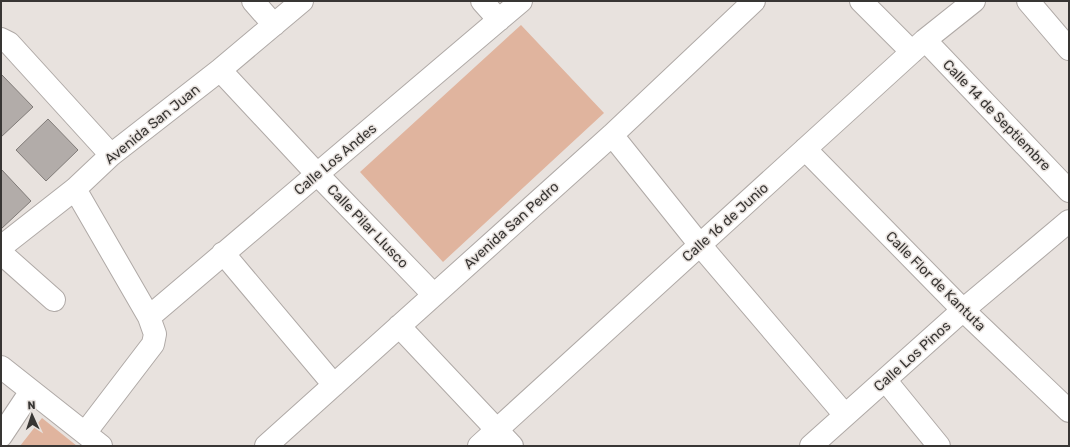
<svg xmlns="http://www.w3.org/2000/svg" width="1070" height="447" viewBox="0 0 1070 447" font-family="Rubik,sans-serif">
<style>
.green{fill:#e0b49e}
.building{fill:#b2aca9;stroke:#807b78}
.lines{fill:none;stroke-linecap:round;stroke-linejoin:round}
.minor-casing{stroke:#afa9a6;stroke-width:24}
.minor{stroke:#fff;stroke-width:22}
.labels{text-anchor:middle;stroke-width:3;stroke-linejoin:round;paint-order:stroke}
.street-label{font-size:14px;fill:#383634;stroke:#e8e2de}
</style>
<rect width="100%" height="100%" fill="#e8e2de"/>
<path class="green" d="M521,25L604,113L443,262L360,172Z
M42,418L77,446H20Z"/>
<path class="building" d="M2,75L33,107L1,137V76Z
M48,119L78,150L46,181L16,150Z
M1,169L31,201L1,229Z"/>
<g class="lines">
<g class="minor-casing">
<path id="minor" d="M253,1L274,25
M482,1L499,20
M861,1L912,52
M1028,1L1069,49
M1,39L9,43L111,155
M925,40L1069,191
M220,70L317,174L434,295
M612,135L700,245L845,415
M805,149L963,310L1069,411
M75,189L149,317L155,334L153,344L85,433
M1,247L75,189L111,155L220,70L302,1
M1,253L54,300
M223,253L334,385
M149,317L521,1
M399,326L512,446
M1,367L101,446
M886,381L939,446
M1,436L31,391
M266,446L612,135L754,1
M479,446L925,40L974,1
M811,446L963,310L1069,221"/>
</g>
<use href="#minor" class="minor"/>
</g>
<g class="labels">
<g class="street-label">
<text transform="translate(997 115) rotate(46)" y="5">Calle 14 de Septiembre</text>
<text transform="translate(152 124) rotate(-39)" y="5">Avenida San Juan</text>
<text transform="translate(335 159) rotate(-40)" y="5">Calle Los Andes</text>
<text transform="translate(725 222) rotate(-42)" y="5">Calle 16 de Junio</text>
<text transform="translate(511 225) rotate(-42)" y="5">Avenida San Pedro</text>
<text transform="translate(368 226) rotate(46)" y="5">Calle Pilar Llusco</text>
<text transform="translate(936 281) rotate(45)" y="5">Calle Flor de Kantuta</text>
<text transform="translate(912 356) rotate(-42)" y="5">Calle Los Pinos</text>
</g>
</g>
<rect width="1070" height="447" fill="none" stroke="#383634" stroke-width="4"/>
<g transform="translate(32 415) rotate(357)" stroke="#e8e2de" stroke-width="3" paint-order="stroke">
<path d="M0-3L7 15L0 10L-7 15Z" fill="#383634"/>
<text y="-6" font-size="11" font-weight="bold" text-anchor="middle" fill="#383634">N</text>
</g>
</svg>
